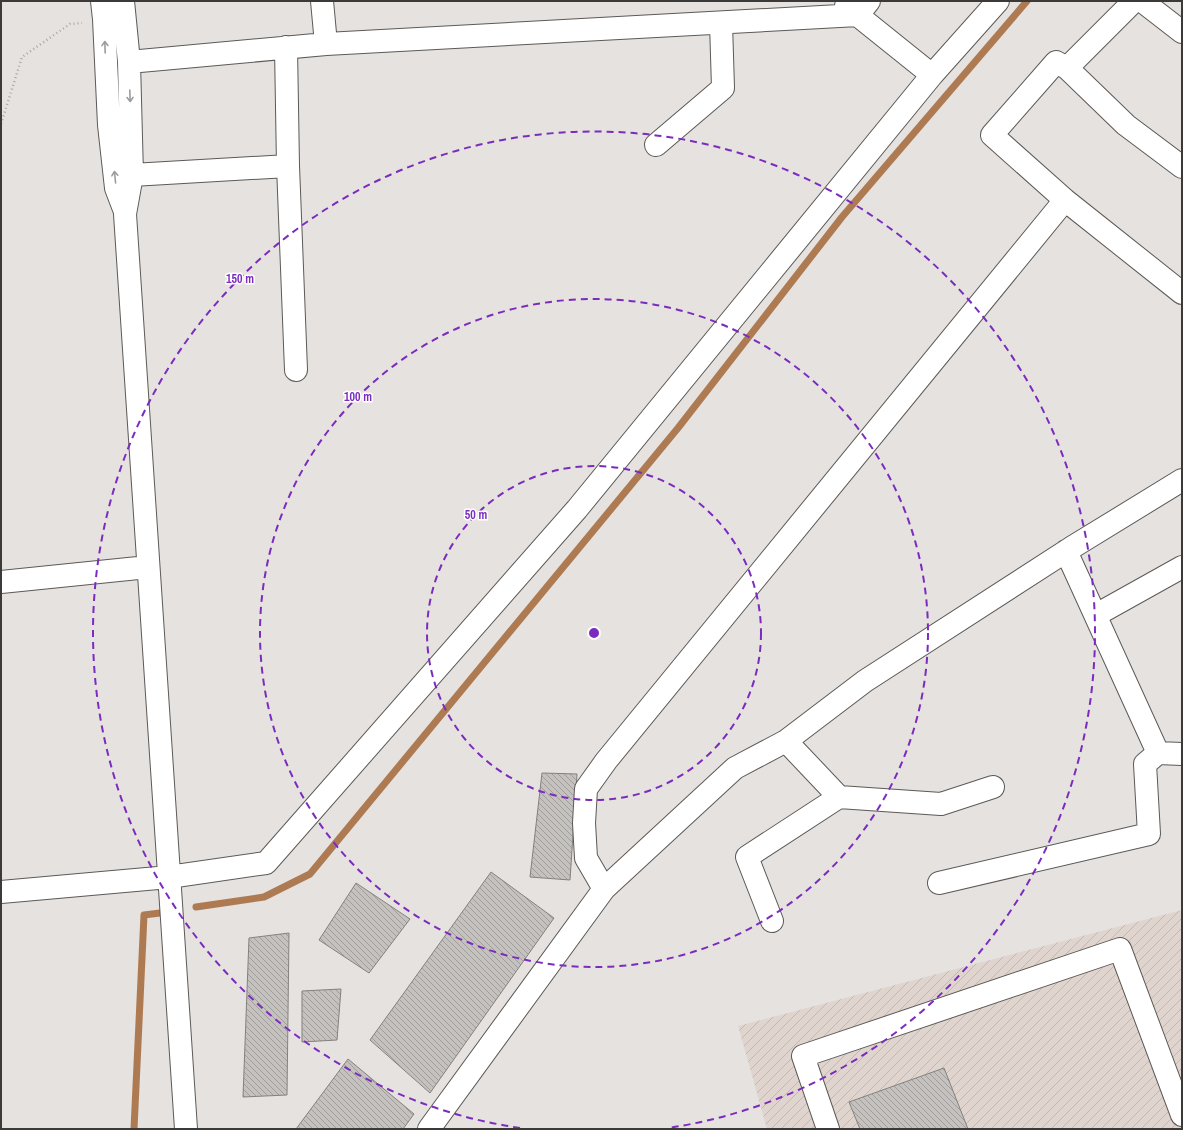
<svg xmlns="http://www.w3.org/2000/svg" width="1183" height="1130" viewBox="0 0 1183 1130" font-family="'Archivo Narrow',sans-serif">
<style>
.industrial{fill:url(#industrial-furrows)}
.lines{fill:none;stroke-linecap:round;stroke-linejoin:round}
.stream{stroke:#ae7a52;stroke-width:7}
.building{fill:url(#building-back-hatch);stroke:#84807e}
.minor-casing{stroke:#5c5957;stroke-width:24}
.path{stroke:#a9a7a5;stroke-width:2.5;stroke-dasharray:1 3;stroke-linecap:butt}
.minor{stroke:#fff;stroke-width:22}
.oneway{stroke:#9d9c9c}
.ring{fill:none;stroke:#7b2cbf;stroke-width:2;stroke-dasharray:7 5}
.centre{fill:#7b2cbf;stroke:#fff;stroke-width:2}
.ring-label{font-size:12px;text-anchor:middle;font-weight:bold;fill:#7b2cbf;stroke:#fff;stroke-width:3;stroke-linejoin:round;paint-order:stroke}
</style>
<defs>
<pattern id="industrial-furrows" width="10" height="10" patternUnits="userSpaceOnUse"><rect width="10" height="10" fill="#e0d5ce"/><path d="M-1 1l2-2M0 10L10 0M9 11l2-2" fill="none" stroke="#c1b8b2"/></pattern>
<pattern id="building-back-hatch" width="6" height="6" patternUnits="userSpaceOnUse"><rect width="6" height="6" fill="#c4c1be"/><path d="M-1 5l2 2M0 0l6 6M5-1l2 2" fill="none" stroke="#a09e9b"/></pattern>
</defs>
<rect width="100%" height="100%" fill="#e5e2df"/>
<path class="industrial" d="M1182,910V1129H767L738,1026Z"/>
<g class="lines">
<path class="stream" d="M196,907L264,897L310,874L678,428L842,217L1027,1
M134,1129L144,915L160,913"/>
</g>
<path class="building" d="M542,773L577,774L570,880L530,877Z
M491,872L554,918L430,1093L370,1040Z
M356,883L410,919L369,973L319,940Z
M289,933L287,1095L243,1097L249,938Z
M341,989L337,1040L302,1042V991Z
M348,1059L414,1114L403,1129H296Z
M944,1068L968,1129H860L849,1102Z"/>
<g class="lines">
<g class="minor-casing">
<path id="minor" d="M102,1L104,19L109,125L116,188L124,209
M123,1L129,62L132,175L125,214L186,1129
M322,1L326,44
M1142,1L1182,32
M846,6L932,75
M286,47L288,166L296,370
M129,62L326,44L858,15L869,1
M1067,68L1134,1
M656,145L723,88L721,23
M1182,167L1126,125L1067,68L1056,62L992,135L1065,200L1182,293
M132,175L288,166
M1066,551L1158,753
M1,582L148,567
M1096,615L1182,567
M786,741L839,797
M939,883L1149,834L1145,764L1158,753L1182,754
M604,889L586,858L584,823L586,789L606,761L1065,200
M1,892L169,877L266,863L577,509L932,75L998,1
M772,921L747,857L839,797L941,804L993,787
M429,1129L604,889L735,768L786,741L865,681L1071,548L1182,480
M828,1129L803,1056L1120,949L1182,1115"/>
</g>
<path class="path" d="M1,124L22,57L70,24L82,23"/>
<use href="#minor" class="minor"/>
</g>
<defs><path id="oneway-shaft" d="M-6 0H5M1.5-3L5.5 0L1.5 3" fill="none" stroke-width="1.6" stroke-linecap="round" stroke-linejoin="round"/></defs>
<g class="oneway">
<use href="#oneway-shaft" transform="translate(105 47) rotate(-92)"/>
<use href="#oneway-shaft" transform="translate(130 96) rotate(88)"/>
<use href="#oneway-shaft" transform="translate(115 177) rotate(-96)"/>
</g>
<g class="ring">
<circle cx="594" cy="633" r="167"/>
<circle cx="594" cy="633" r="334"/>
<path d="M520 1128A501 501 0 1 1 668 1128"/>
</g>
<circle cx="594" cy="633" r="6" class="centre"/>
<g class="ring-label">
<text x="240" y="283">150 m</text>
<text x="358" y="401">100 m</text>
<text x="476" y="519">50 m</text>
</g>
<rect width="1183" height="1130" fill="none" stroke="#3b3a39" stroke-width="4"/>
</svg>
